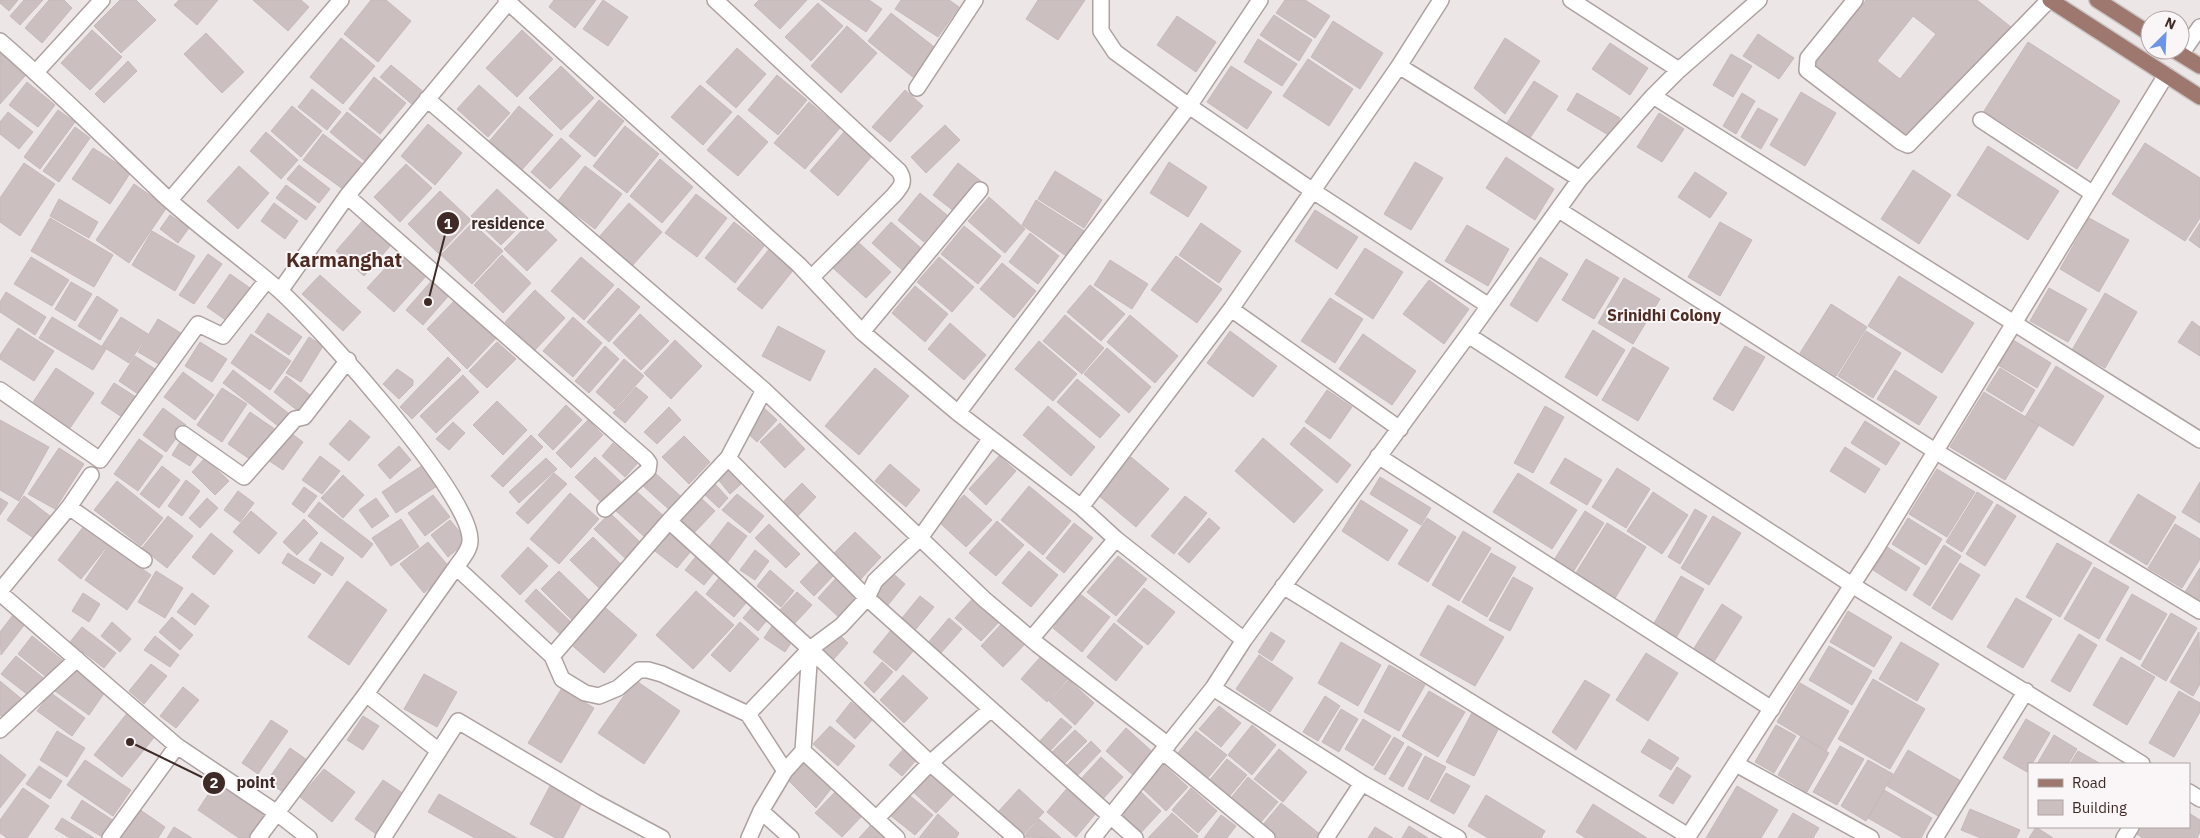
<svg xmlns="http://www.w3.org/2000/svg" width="2200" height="838" viewBox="0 0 2200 838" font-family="'IBM Plex Sans',sans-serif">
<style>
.building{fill:#cbbfc0;stroke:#c7b9b9;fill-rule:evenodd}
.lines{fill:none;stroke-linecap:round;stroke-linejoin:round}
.street-casing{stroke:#aea2a1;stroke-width:18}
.secondary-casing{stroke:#b2a19f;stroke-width:18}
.primary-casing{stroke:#c9c3c2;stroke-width:18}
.street{stroke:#fff;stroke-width:15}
.secondary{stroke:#fff;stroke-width:15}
.primary{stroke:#9e776f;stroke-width:15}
.labels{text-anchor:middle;stroke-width:4;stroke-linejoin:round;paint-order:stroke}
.neighbourhood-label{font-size:16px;font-weight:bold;fill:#4e2c24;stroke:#faf6f7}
.district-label{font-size:20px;font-weight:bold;fill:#4e2c24;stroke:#faf6f7}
.leader{fill:none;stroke:#3e2a26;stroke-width:2}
.callout-dot{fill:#3e2a26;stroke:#faf6f7;stroke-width:2}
.mark-label{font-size:15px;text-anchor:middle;font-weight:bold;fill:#fff}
.callout-label{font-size:16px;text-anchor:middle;font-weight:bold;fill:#3e2a26;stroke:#faf6f7;stroke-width:4;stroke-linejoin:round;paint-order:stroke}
</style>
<rect width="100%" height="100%" fill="#ede6e6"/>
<path class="building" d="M0,0H18L9,11L0,3Z
M24,0H43L20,25L10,16Z
M49,0H64L72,8L42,43L25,28Z
M120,0H136L156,20L121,53L94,26Z
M179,0H218L197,25L174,5Z
M253,0H301L309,7L288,31Z
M371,0H386L411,21L378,62L344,34Z
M554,0H596L575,28L549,7Z
M603,0L628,17L608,46L583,29Z
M759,0H807L780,29L754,5Z
M821,0H869L882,9L866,32Z
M901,0H949L959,7L938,37L895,9Z
M1038,0H1085L1058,40L1026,19Z
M1285,0H1305L1330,16L1315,38L1276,13Z
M1866,0H1977L2011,27L1908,140L1812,68ZM1913,16L1936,34L1900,79L1877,61Z
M818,3L843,26L811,61L785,37Z
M891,13L938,50L914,78L868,41Z
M1274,15L1312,40L1299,61L1260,35Z
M1177,16L1216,42L1196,72L1157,45Z
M1333,21L1383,53L1360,89L1311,57Z
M847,26L877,53L841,93L811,66Z
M92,30L122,57L90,90L61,63Z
M522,30L553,59L517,97L486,68Z
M206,33L244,72L222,93L184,54Z
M1758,34L1794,58L1779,79L1743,56Z
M341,38L375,66L343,104L310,77Z
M1505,38L1540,61L1505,114L1474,88Z
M1258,39L1297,64L1282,86L1244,62Z
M2028,42L2120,101L2077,169L1984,111Z
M1610,43L1648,68L1630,95L1592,69Z
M737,48L766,74L736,108L706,82Z
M0,53L25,76L0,104Z
M1731,54L1752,66L1733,97L1713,85Z
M1308,59L1353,89L1329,126L1283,96Z
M128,61L137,71L104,103L95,94Z
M391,65L425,93L414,106L380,77Z
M561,66L594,98L561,130L529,98Z
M1231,66L1272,92L1247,129L1207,102Z
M777,75L807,100L778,135L748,110Z
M374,77L406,103L380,134L349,109Z
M1534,81L1558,96L1530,138L1507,123Z
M27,82L55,105L38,127L9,105Z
M479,85L510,113L488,137L457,109Z
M700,85L732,112L703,145L671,117Z
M312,89L341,112L327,130L298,107Z
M905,90L923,106L890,142L872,127Z
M1801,92L1836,113L1805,166L1770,145Z
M1577,93L1620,118L1610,136L1567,110Z
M1742,93L1755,101L1736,134L1723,126Z
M599,100L624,121L595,157L569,136Z
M809,102L840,128L805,169L774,143Z
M292,106L322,131L301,157L271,131Z
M519,106L553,135L519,173L486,145Z
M1758,108L1778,119L1761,149L1741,137Z
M58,110L75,122L40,169L24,157Z
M8,112L33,132L19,149L0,134V122Z
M347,112L383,141L366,162L330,132Z
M1659,113L1684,129L1662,162L1637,147Z
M738,115L768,142L738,176L707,150Z
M428,124L462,153L435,185L401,156Z
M945,125L960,140L926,173L911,157Z
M625,126L659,154L627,193L593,166Z
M75,127L90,138L59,182L43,171Z
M266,132L298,160L281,179L250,151Z
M844,132L872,156L838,196L810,171Z
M323,134L363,164L344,190L303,160Z
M561,138L581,156L550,189L531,172Z
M2145,143L2200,178V218L2185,241L2112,194Z
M1988,146L2059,191L2028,240L1957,195Z
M93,148L131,172L110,204L72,179Z
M1506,157L1554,189L1535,220L1486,188Z
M660,159L693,187L662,223L630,196Z
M1169,162L1207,187L1188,217L1150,193Z
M1415,162L1443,178L1411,230L1384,214Z
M24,163L55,184L20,236L0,222V198Z
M958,163L981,181L955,212L933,195Z
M406,164L432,188L400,222L374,197Z
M299,165L330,189L319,203L287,179Z
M239,166L269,193L238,229L207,201Z
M585,166L622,194L595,229L558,201Z
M1913,170L1951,195L1919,244L1881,219Z
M1055,171L1102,200L1084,228L1038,199Z
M1695,172L1727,193L1710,218L1678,197Z
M134,184L167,207L129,263L96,240Z
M286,185L316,207L306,220L276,198Z
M497,189L528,218L501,245L471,216Z
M440,191L471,220L439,254L408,224Z
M920,193L947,215L924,242L898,220Z
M696,194L727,218L697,257L665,233Z
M989,197L1025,229L1005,253L968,221Z
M59,199L98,222L89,238L50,216Z
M1036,200L1086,232L1069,258L1022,225Z
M274,203L298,221L285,239L261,221Z
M629,203L662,232L632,266L599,237Z
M1315,210L1358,237L1337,269L1295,241Z
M170,215L189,228L178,243L160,229Z
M50,218L113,255L94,287L31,251Z
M534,218L557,240L527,271L504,249Z
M2089,218L2129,240L2099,292L2060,269Z
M363,220L391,245L364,276L336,251Z
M734,222L764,246L735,283L705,258Z
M891,222L922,249L902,270L872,243Z
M1720,222L1752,240L1720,296L1688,277Z
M472,223L503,251L472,284L441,255Z
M1201,223L1241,251L1219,283L1179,255Z
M2200,223V248L2189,240Z
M1467,225L1509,249L1488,286L1445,261Z
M964,226L1001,256L978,284L941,254Z
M152,231L195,256L175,291L132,265Z
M1030,233L1059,256L1038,284L1009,262Z
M858,242L891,272L866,298L833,268Z
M770,248L795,268L762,309L737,289Z
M1365,248L1403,272L1373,319L1335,294Z
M400,252L427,275L394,312L367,288Z
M208,254L222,264L194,304L179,295Z
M502,255L531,283L503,313L474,285Z
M1176,256L1222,289L1197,323L1151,290Z
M31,257L69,280L52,306L14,284Z
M581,257L614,285L584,320L551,291Z
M939,257L974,287L952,312L917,282Z
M1540,257L1568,274L1537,322L1510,305Z
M1586,259L1619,278L1594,319L1562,300Z
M1110,260L1148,284L1132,309L1094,285Z
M1002,263L1036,291L1014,318L980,289Z
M230,274L253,290L230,323L207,307Z
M320,275L361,312L343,331L302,294Z
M1899,276L1974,323L1942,373L1868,326Z
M434,278L451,293L423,325L406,310Z
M1624,278L1660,299L1633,344L1598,323Z
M1429,280L1469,309L1444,344L1403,314Z
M71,282L92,294L75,321L55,309Z
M1090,285L1125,314L1101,341L1067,312Z
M915,286L948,314L925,342L892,313Z
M618,288L640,307L609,342L587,322Z
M2049,288L2087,309L2068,342L2030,321Z
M535,290L565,318L535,350L505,322Z
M6,292L46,317L35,335L0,312V302Z
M2105,293L2137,312L2105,368L2072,350Z
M97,296L118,310L100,340L78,326Z
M457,298L497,337L467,369L427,329Z
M1330,298L1363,319L1335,363L1301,341Z
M1831,304L1867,327L1836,376L1800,353Z
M268,313L302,337L289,355L255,332Z
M640,314L669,341L641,370L613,343Z
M1065,315L1104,348L1082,374L1043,341Z
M1130,315L1178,356L1155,383L1107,342Z
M52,317L106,349L93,370L39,338Z
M121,317L148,334L129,363L102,346Z
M573,317L602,343L573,377L543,351Z
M158,319L184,335L164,367L138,352Z
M2192,321L2200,327V356L2178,342Z
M950,323L986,355L964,380L928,349Z
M778,326L825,351L810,381L762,356Z
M18,328L54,351L34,381L0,359V355Z
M1593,330L1625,350L1597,396L1565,377Z
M1230,331L1277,366L1253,397L1207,363Z
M1866,331L1901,353L1873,398L1838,376Z
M251,334L291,361L270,390L231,363Z
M1363,334L1416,371L1392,405L1339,369Z
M309,337L323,346L301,382L286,373Z
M675,340L702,366L671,399L644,373Z
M2013,340L2051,363L2037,388L1998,365Z
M1039,341L1077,374L1053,401L1015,369Z
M200,342L227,359L212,382L185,366Z
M497,342L516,359L487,388L469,371Z
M605,346L619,359L589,393L575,381Z
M1745,346L1765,357L1733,411L1713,399Z
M1633,347L1669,368L1638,421L1602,400Z
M1107,348L1151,387L1129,413L1084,374Z
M135,356L158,371L141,396L119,381Z
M448,357L461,370L412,419L400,407Z
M624,359L644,376L615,409L596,392Z
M2056,366L2104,396L2073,446L2025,417Z
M56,368L94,393L68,431L31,405Z
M875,368L909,396L859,455L825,426Z
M2000,368L2035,390L2022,412L1986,390Z
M397,369L413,380V385L399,399L383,384Z
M233,370L292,416L282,429L223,383Z
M1895,370L1937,397L1919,425L1877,399Z
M183,372L214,395L195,420L164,397Z
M463,375L479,392L436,433L420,416Z
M286,376L315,399L303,415L274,392Z
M1077,379L1120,415L1100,438L1057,402Z
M114,383L136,397L122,417L101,403Z
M636,387L648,397L625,423L613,413Z
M222,388L247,404L222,442L197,425Z
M1327,390L1352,407L1330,439L1305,422Z
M1984,392L2039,425L2005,480L1950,447Z
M497,401L527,430L503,455L473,425Z
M566,405L582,420L553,450L538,435Z
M1048,406L1095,447L1071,476L1023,435Z
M1545,406L1564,417L1533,473L1514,463Z
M669,407L681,420L657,444L644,432Z
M763,407L777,420L757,442L743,429Z
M163,408L186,425L166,452L143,435Z
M250,412L276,430L254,462L228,444Z
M0,420L49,447L19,501L0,490Z
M350,420L370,437L349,461L329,444Z
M588,420L603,435L571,468L556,453Z
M1865,421L1900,443L1886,465L1851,443Z
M453,422L465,433L449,450L436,439Z
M780,423L805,449L785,468L760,442Z
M1304,427L1351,465L1337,483L1290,444Z
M288,431L303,442L283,470L265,458Z
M531,435L543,447L503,487L491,476Z
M684,436L710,462L689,484L662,457Z
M1263,438L1323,490L1294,523L1235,471Z
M139,439L163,456L138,491L114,474Z
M180,442L198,454L190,466L172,455Z
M613,443L637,464L625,477L602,456Z
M399,446L411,460L390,479L378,465Z
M1845,447L1880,469L1865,493L1830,471Z
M59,448L84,464L55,509L28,494Z
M320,456L340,471L322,494L302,480Z
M999,456L1016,471L986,505L969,489Z
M595,457L622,483L602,503L575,477Z
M1131,457L1169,489L1136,527L1098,495Z
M205,458L229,481L215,495L192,472Z
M546,458L557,469L519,503L509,492Z
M1565,458L1602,480L1587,505L1550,483Z
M890,464L920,490L906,507L875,481Z
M423,465L437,486L396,513L382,492Z
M162,466L180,480L159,508L140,494Z
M727,467L741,484L730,494L716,477Z
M1617,468L1650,489L1626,528L1592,507Z
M1937,469L1975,492L1947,537L1909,514Z
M654,472L686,501L674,514L642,485Z
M554,473L567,484L528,524L516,513Z
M1518,473L1577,510L1552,549L1493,512Z
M343,475L364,495L343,518L321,498Z
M1380,477L1431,508L1421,525L1370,494Z
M186,480L200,491L182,516L168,506Z
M117,481L163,518L141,546L94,510Z
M2200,482V523L2182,512Z
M714,483L728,498L719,508L704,494Z
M802,483L816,497L796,518L781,504Z
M1029,486L1071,521L1043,555L1001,520Z
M304,487L317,496L304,513L292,504Z
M634,489L666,518L647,539L615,510Z
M238,491L254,503L240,522L224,510Z
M1653,492L1688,515L1662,554L1627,531Z
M1977,492L1993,502L1962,552L1946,542Z
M570,493L599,519L559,564L530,539Z
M737,494L764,516L750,533L722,510Z
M2138,494L2176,517L2147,565L2109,542Z
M433,495L450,517L425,536L408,513Z
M964,495L992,520L966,547L939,522Z
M24,496L50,516L35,539L7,520Z
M1185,496L1207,513L1174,554L1151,536Z
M0,498L8,503L0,515Z
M207,498L218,508L200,528L189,518Z
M376,498L389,516L372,528L359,510Z
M701,498L715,511L694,533L680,520Z
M1361,500L1408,530L1388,561L1342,531Z
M319,502L373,544L362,558L308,516Z
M1997,504L2016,516L1985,566L1966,554Z
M1695,509L1707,516L1680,564L1668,557Z
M251,511L277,533L259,554L233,532Z
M1585,511L1604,523L1573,572L1554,560Z
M610,513L641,543L626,559L594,529Z
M168,516L193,536L167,568L142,548Z
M1713,516L1741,533L1709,585L1681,568Z
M1209,518L1220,528L1189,563L1178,554Z
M1427,518L1456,537L1428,582L1398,564Z
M1908,518L1942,539L1926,565L1892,544Z
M304,519L318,533L297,555L283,542Z
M401,519L419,547L391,566L372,538Z
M450,520L467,541L448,557L431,535Z
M997,521L1024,545L996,576L969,553Z
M728,522L747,536L727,563L708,548Z
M1074,523L1093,538L1064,573L1046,558Z
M1607,523L1646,547L1614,600L1574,576Z
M769,524L800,554L786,568L755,538Z
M2175,524L2200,539V559L2182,588L2148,568Z
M84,526L108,545L81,579L58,560Z
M665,529L692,550L677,568L651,548Z
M1463,531L1491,548L1459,601L1432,585Z
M855,532L881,557L859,581L832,555Z
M211,533L233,551L214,575L192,557Z
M593,537L624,567L601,590L570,560Z
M321,542L344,558L332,576L309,560Z
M428,542L451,569L424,593L400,564Z
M2057,543L2092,563L2060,617L2026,597Z
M109,545L151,575L127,610L85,580Z
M1944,545L1961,556L1930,606L1913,595Z
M528,547L548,566L520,595L501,576Z
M1887,547L1920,568L1906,591L1873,570Z
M755,550L769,561L755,580L740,570Z
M1029,551L1058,575L1031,607L1002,583Z
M288,553L321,574L314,584L282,563Z
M1491,553L1516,567L1487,617L1462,602Z
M698,554L717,569L704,585L685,570Z
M1118,556L1147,579L1116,616L1087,592Z
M819,562L833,576L814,596L800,582Z
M1960,563L1980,575L1952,620L1932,608Z
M2094,567L2129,587L2099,639L2064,619Z
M2200,568V601L2185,592Z
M770,570L794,591L781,607L757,586Z
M156,571L183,588L165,618L138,602Z
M559,571L592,603L574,622L541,589Z
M890,571L905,584L888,605L873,592Z
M722,574L751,597L734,617L706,594Z
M1681,576L1704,589L1676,638L1653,625Z
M837,577L862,600L843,621L818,598Z
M1513,577L1533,588L1510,631L1489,620Z
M347,581L387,610L349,665L308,637Z
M1144,588L1175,612L1148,645L1117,621Z
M536,589L573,624L562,636L525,601Z
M696,591L734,625L693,669L656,635Z
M797,592L812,605L795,623L780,610Z
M83,593L100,604L89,622L72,611Z
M192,593L209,606L195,625L177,612Z
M1080,594L1110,617L1082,652L1053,628Z
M2132,594L2167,614L2140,660L2106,640Z
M920,596L934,607L916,629L902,618Z
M975,596L1001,620L981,641L955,618Z
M2016,598L2052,619L2023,668L1987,647Z
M600,603L637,635L604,673L567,641Z
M1722,604L1742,617L1712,665L1691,653Z
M1448,605L1504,637L1475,686L1420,655Z
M753,606L768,619L758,631L743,618Z
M1848,611L1892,637L1874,667L1830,642Z
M2171,613L2197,628L2166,681L2141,666Z
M13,615L25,624L1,655L0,632Z
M172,617L193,635L180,650L159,632Z
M949,618L962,629L940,654L927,644Z
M1005,620L1027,642L1003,667L981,646Z
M112,622L131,639L120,652L101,636Z
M740,622L759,639L730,672L711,655Z
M1114,623L1143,647L1116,681L1087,657Z
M772,626L793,640L785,652L764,638Z
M82,627L116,653L104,668L70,642Z
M892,629L915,649L896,671L873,652Z
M1271,632L1285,641L1272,661L1258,652Z
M2199,632L2200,684L2193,696L2170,682Z
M838,633L848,643L833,660L822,650Z
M2079,634L2097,645L2070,692L2051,681Z
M32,636L66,663L51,681L18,654Z
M155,636L179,655L170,667L144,650Z
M1341,642L1381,665L1358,706L1318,683Z
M1901,642L1939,664L1917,701L1879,679Z
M1829,646L1872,671L1852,705L1809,680Z
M1646,653L1678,673L1648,721L1616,700Z
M1043,654L1069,678L1047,702L1021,679Z
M1259,655L1293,678L1270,712L1236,689Z
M16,656L46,680L32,698L1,674Z
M2121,657L2155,677L2127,725L2093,705Z
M882,662L893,672L874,693L864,683Z
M151,664L167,676L144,704L129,691Z
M1389,665L1425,685L1399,731L1364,712Z
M71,668L105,692L89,715L55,691Z
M424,674L457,692L437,727L404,709Z
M903,675L928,698L904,723L880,700Z
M1873,679L1925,709L1890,769L1838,739Z
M635,680L680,711L644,764L598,733Z
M1069,680L1094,703L1075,725L1049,701Z
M1585,680L1610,695L1576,750L1552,732Z
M0,681L24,701L8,721L0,715Z
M1800,683L1849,711L1826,751L1777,722Z
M183,687L199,700L176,728L160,716Z
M562,688L594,708L561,763L528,743Z
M1429,691L1465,712L1438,757L1402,736Z
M2179,691L2200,703V712L2174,757L2149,743Z
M51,693L85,718L72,736L37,711Z
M1325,696L1340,706L1318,741L1303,732Z
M851,702L873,719L855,739L836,721Z
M1219,706L1241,723L1221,747L1199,729Z
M1341,709L1358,719L1339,752L1322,742Z
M1474,709L1501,724L1474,776L1446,762Z
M128,712L156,735L122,777L94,755Z
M363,716L379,726L363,750L347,740Z
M1061,718L1072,727L1050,751L1039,742Z
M1363,719L1391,736L1373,766L1345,749Z
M2026,719L2050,733L2032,764H2029L2027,772L2003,758Z
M271,720L288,731L258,774L242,763Z
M1252,725L1276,745L1252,775L1228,755Z
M1776,725L1796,736L1774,773L1755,762Z
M830,726L855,746L838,766L813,744Z
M1126,728L1156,755L1135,777L1106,751Z
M1075,730L1087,741L1063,765L1051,753Z
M57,731L85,748L67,777L40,760Z
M1196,731L1227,755L1207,779L1177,754Z
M2054,735L2077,749L2068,764H2037Z
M1801,736L1829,753L1807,792L1778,775Z
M1394,737L1404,743L1385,775L1374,769Z
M1649,739L1679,758L1671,770L1641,752Z
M1091,741L1101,751L1078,775L1067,765Z
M906,746L919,757L902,776L889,765Z
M1408,746L1422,754L1403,787L1389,779Z
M1840,746L1864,759L1837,805L1813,792Z
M290,748L310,762L287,795L267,781Z
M1279,749L1307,772L1283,802L1254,779Z
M1908,750L1961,781L1940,817L1887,786Z
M2078,751L2101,764H2070Z
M0,754L26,775L0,808Z
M1425,756L1446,767L1428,800L1408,789Z
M804,757L834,785L816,808L787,779Z
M1101,757L1123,777L1102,800L1080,780Z
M1227,759L1247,775L1228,798L1208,782Z
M85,760L131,790L113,816L67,785Z
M1868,760L1893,774L1866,821L1841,806Z
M1164,765L1188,787L1166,811L1142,788Z
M39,766L62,781L50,799L26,784Z
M928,767L955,793L936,813L909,788Z
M1677,767L1691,776L1673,804L1659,796Z
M324,769L355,792L332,822L300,797Z
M1446,773L1470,786L1454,814L1430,801Z
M1248,777L1278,802L1261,822L1231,798Z
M383,780L404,794L376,834L355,819Z
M217,781L271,817L256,838H239L198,810Z
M550,786L582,803L563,838H556L530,824Z
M1069,786L1098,811L1076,837L1047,812Z
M1737,786L1778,810L1761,838H1706Z
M23,788L49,806L27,838H7L0,833V820Z
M1191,788L1217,811L1198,833L1172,810Z
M1019,789L1044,812L1023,835L998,812Z
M1884,790L1932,818L1921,838H1903L1868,818Z
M1140,791L1161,811L1138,836L1116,816Z
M835,792L861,817L842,837L815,813Z
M439,794L517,838H475L428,812Z
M909,795L933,815L915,835L891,816Z
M1486,795L1545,831L1541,838H1488L1468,826Z
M82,800L114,821L104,838L71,818Z
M1281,803L1321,835L1319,838H1274L1261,827Z
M1593,804L1647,838H1586L1576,832Z
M139,809L165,827L158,838H120Z
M1970,809L2020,830L2016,838H1981L1961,830Z
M1172,813L1198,836L1197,838H1148Z
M1793,813L1819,828L1813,838H1778Z
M2189,813L2200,820V832L2197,838H2143L2133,832L2136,827H2189Z
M938,814L959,833L956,838H919Z
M1221,815L1236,826L1227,838H1204Z
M62,818L94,838H70L55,829Z
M1039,819L1061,838L1023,837Z
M872,824L887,838H859Z
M1409,826L1428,838H1402Z
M174,827L192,838H167Z
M1375,827L1393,838H1368Z
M2036,827L2053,838H2029Z"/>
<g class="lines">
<g class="street-casing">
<path id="street" d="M506,0L799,265L862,332L958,413L1081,507L1231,309L1399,66L1441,0
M715,0L899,171C906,182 901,187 893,196L811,278
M1101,0V31L1115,52L1189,106L1313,191L1489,306
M1571,0L1679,70
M1855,0L1808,58L1807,70L1901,142L1908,145L2049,0
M0,41C58,91 112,146 168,199C204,231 243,259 279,290C317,324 473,496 470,541C470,550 461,560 456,567L552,656L562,679L585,693L599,696L618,688L639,670H648L662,674L748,714L785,771L761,811L749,838
M2181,54L2200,27
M1399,66L1580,179
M36,72L102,0
M917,88L975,0
M1653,96L2200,440
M427,99L764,390L920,538L991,438
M1981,120L2092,193
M347,196L646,459L649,463L648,470L605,509
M170,200L341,0
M1559,210L1935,451L2200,611
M280,291L347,196L510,0
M1231,309L1400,429
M862,332L980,190
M1468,335L1852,585L2142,764
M0,390L100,460L198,324L223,336L267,280
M958,413L1189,106L1260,0
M183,434L244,477L295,419L304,417L348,360
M1378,456L1772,709
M728,458L867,598L1135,838
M69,507L144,560
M1081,507L1116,539L1244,640L1468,335L1580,179L1653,96L1679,70L1759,0
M669,521L810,649L930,763L1016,838
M1283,586L1688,836
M0,591L69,507L91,475
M0,593L177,746L277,813L309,838
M1031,639L1116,539
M552,656L669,521L728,458L764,390
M1213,688L1362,783L1458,838
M366,694L439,751
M748,714L810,649L841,626L867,598L875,581L920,538L984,599L1037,644L1168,745
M0,730L77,659
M803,751L810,649
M1163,752L1267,838
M1736,764L1871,838
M785,771L803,751L897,838
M2189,792L2200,799
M761,811L791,838
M876,819L930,763L990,710
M110,838L177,746
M258,838L366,694L456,567
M383,838L458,721L593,801L662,838
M1093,838L1213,688L1244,640
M1326,838L1362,783
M1935,838L2026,691
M2124,838L2131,827"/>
</g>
<g class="secondary-casing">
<path id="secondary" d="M1687,838L1875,550L2166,75"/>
</g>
<g class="primary-casing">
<path id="primary" d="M2050,0L2200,97
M2097,0L2150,34
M2174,50L2200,66"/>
</g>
<use href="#street" class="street"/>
<use href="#secondary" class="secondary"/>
<use href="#primary" class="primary"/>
</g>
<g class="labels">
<g class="neighbourhood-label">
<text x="1664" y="321">Srinidhi Colony</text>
</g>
<g class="district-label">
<text x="344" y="267">Karmanghat</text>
</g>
</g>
<path class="leader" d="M428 302L448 223M130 742L214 783"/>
<g class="callout-dot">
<circle cx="428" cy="302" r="5"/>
<circle cx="130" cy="742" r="5"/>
<circle cx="448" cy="223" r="12"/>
<circle cx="214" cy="783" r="12"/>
</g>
<g class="mark-label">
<text x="448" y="229">1</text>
<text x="214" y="788">2</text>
</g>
<g class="callout-label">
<text x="508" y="229">residence</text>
<text x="256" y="788">point</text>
</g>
<rect x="2028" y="763" width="162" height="65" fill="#faf6f7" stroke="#afa4a3"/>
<rect x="2038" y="779" width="25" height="8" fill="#9e776f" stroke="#afa4a3"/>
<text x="2072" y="788" font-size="15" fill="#3e2a26">Road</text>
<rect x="2038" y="800" width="25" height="15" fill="#cbbfc0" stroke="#afa4a3"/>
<text x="2072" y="813" font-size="15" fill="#3e2a26">Building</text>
<g transform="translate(2165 35) rotate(24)"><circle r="24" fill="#faf6f7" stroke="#afa4a3"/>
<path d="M0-4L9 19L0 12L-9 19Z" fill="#6d94e5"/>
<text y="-8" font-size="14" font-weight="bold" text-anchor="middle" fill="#3e2a26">N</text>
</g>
</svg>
